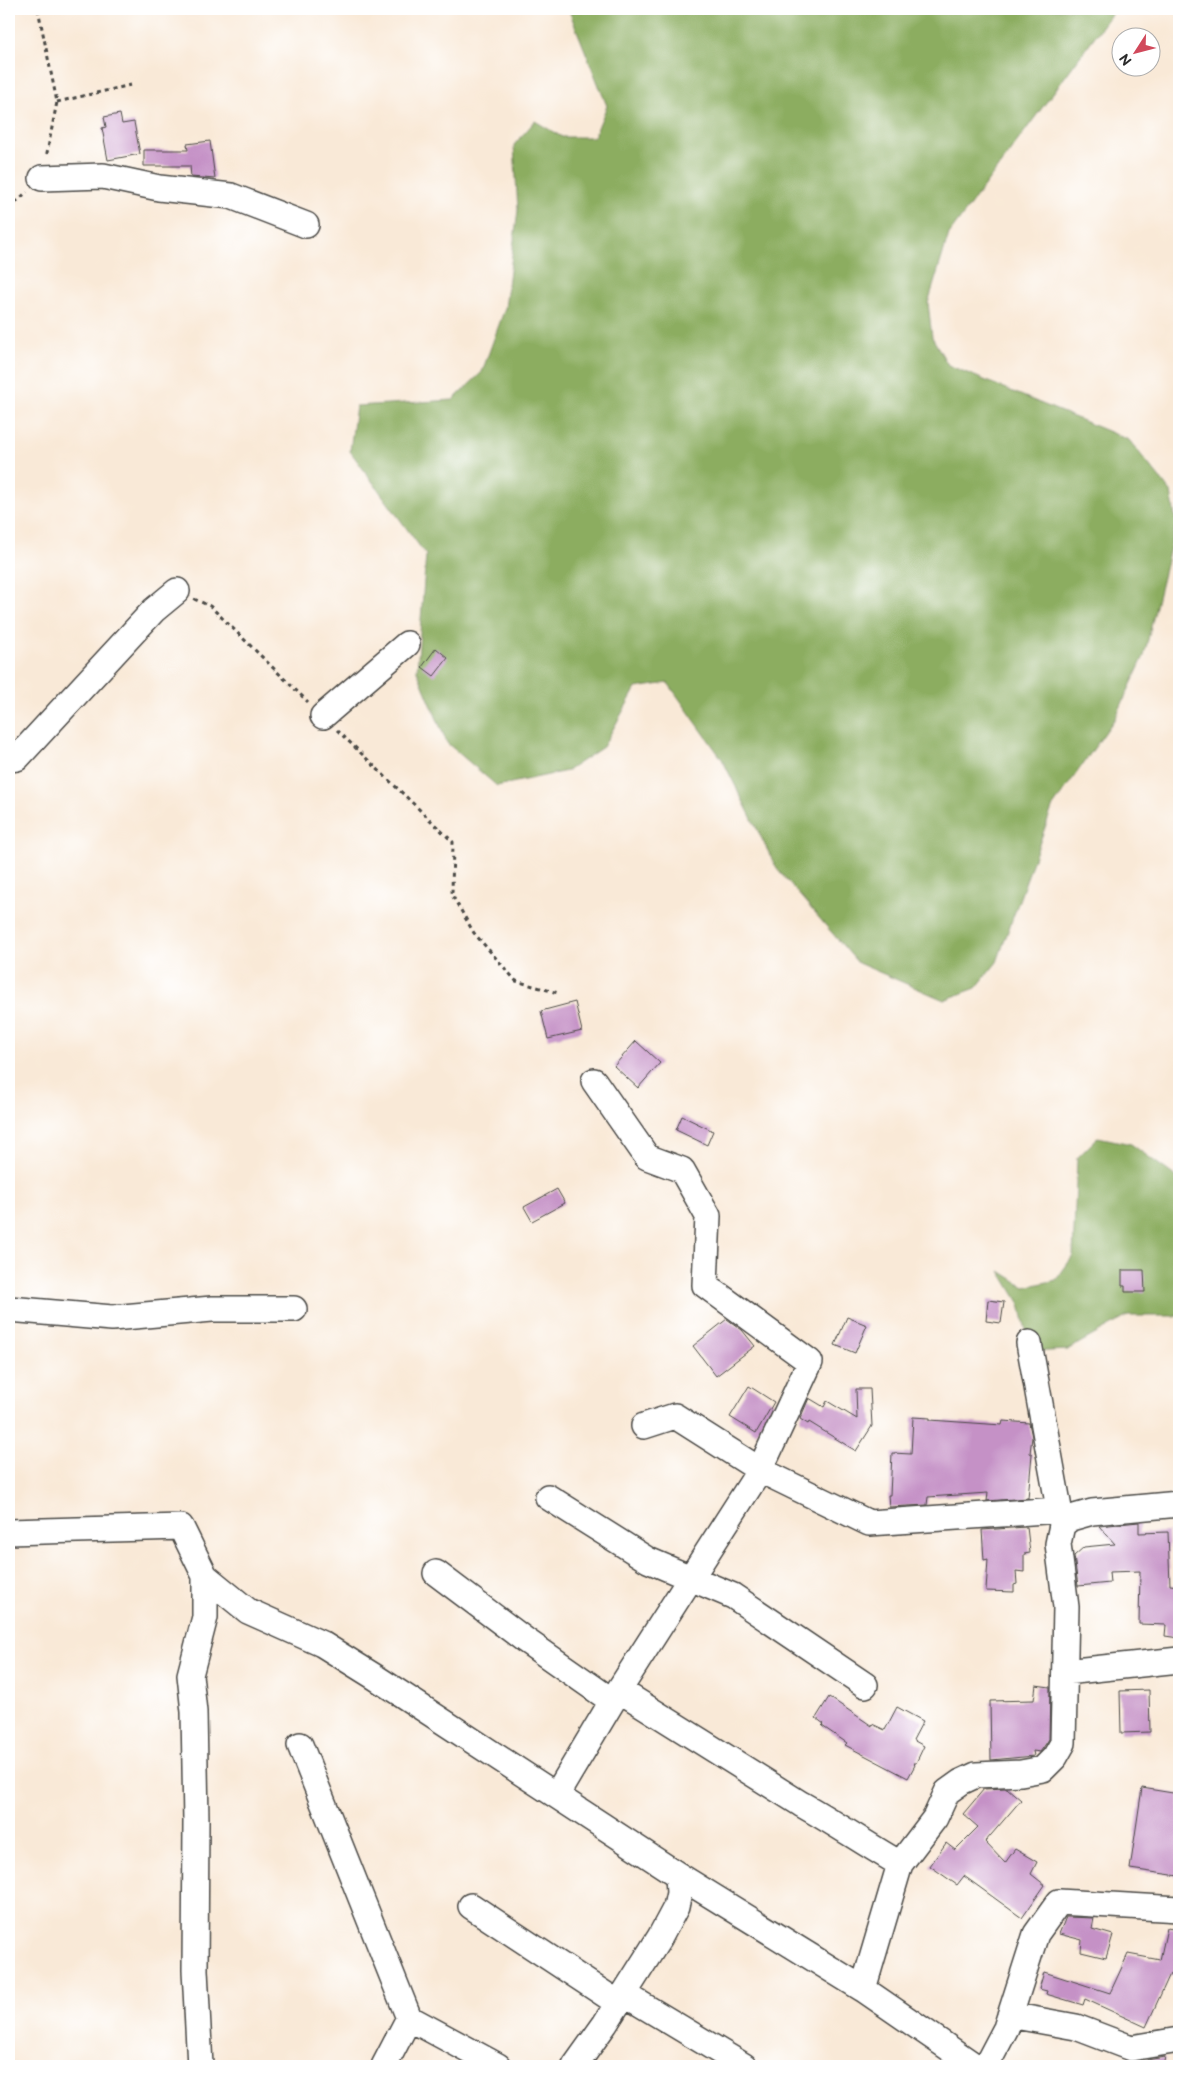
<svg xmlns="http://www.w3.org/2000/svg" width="1188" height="2075" viewBox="0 0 1188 2075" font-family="'Balsamiq Sans',sans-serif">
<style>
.forest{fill:#8cad61;stroke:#5c6c46}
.building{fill:#c591c6}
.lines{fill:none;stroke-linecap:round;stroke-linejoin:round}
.minor-casing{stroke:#4a4845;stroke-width:28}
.path{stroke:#4a4845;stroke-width:3;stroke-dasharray:4 4;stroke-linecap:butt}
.minor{stroke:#fff;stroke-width:25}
</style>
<rect width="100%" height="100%" fill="#fff"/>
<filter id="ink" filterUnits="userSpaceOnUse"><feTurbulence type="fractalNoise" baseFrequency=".02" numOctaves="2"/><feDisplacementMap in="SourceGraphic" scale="10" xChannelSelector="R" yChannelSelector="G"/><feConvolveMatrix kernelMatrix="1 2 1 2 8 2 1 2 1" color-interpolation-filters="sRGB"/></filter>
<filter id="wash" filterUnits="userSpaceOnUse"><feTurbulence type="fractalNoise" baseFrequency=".0096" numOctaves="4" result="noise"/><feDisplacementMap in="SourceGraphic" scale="20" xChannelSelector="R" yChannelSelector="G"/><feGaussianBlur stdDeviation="1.12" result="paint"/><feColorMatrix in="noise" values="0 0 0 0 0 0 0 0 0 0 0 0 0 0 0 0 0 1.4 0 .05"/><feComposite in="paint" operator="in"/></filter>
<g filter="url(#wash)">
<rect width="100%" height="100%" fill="#f9e9d7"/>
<path class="forest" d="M570,9H1115L949,234L928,303L932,337L948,365L1129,440L1171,492L1176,523L1144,656L1116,717L1052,808L997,962L976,988L944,1000L858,963L777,869L722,759L668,683L636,688L603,747L567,771L497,786L447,743L417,671L426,555L350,451L356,406L453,400L482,372L505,308L518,210L514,145L535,121L562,137H594L607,106L570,13Z
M1098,1137L1131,1144L1179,1179V1316H1128L1067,1350L1031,1352L1020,1304L1000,1271L1025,1287L1056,1280L1073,1256L1077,1158Z"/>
<g id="blocks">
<path class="building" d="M120,114L122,124L134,122L140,154L108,160L102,128L106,127L104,117Z
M210,141L215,179L191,177L190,166H144V150H188L187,144Z
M436,648L448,658L434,676L422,667Z
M575,1002L582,1031L548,1039L541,1011Z
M636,1041L660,1063L638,1088L614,1066Z
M682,1116L713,1131L707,1145L676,1130Z
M557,1189L565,1203L532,1221L524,1207Z
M1122,1270H1144L1145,1292H1125V1286H1122Z
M988,1300L1004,1302L1001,1323L986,1321Z
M847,1317L867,1325L855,1353L835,1345Z
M727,1319L742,1330L755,1346L716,1376L693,1346Z
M749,1386L774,1402L756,1433L730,1417Z
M856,1389H870L872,1426L856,1451L809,1422L808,1424L800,1419L809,1398L824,1407L827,1401L857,1419Z
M913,1417L930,1418V1420L1002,1425L1003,1421L1029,1423L1032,1437L1030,1453L1032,1454L1028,1498L987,1501L988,1493L928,1497L927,1505L889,1507L888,1495H890L892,1453L911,1454Z
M1139,1522V1533L1168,1532L1170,1585L1179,1586V1638L1165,1636L1166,1625L1139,1624L1140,1571L1109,1572L1110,1583L1078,1586L1074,1556L1084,1547L1115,1544L1099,1526Z
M1027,1527L1030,1553L1024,1554V1572L1016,1571L1017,1584L1014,1585V1592L986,1591L988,1559L984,1560L982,1530Z
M1036,1685L1050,1687L1049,1739L1043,1748L1040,1752L1033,1751L1034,1756L991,1760L990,1701L1034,1700Z
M1149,1690L1150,1732L1121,1733L1120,1691Z
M829,1697L872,1726V1724L885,1730L897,1707L923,1721L913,1740L924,1746L916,1763H913L915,1765L908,1778L845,1745L847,1743L822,1726L824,1724L816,1718Z
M1007,1788L1021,1800L985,1842L1005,1863L1015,1849L1037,1862L1031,1874L1045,1885L1022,1918L964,1876L957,1885L930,1866L946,1843L955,1850L978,1827L963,1814L984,1789Z
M1142,1788L1179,1794V1876L1130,1869Z
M1066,1917L1094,1918L1092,1929L1113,1935L1106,1958L1081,1952L1082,1940L1059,1934Z
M1167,1928L1179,1930V1977L1170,1974L1146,2027L1085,1999L1083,2005L1046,1994L1047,1991L1039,1989L1044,1972L1110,1993L1128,1954L1160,1960Z
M1165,2057L1163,2066H1146L1147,2060Z"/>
</g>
</g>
<g filter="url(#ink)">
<use href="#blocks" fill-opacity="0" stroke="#4a4845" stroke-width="1"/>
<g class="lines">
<g class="minor-casing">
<path id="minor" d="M42,178L103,176L159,188L231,196L306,225
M323,716L407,644
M9,759L17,758L154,610L177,591
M9,1309L112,1318L212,1309H294
M1029,1343L1062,1525
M644,1426L675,1416L760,1470L869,1523L1059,1510
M548,1497L648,1560L733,1596L865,1685
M9,1532L181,1527L205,1576V1617L190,1675L194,1712L196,1821L195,1970L200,2066
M436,1573L525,1640L612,1701
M205,1576L248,1611L322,1644L375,1677L678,1875L863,1989L975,2066
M1065,1672L1179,1660
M619,1690L801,1804C835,1823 867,1845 900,1864
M300,1745L409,2018L498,2066
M557,1794L619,1690L760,1470L810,1362L705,1285L708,1216L682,1170L647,1157L594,1081
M471,1906L618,2003
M863,1989L900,1864L935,1818L947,1792L961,1782L976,1775L1021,1773L1043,1769L1055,1757L1063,1743L1066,1607L1058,1544L1062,1525L1071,1518L1092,1512L1179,1504
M624,1994L744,2066
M1010,2015L1076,2027L1131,2048L1179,2040
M384,2066L409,2018
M575,2066L605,2024L660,1937L676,1907L679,1893L678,1875
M986,2066L1006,2028L1036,1934L1059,1902L1179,1909"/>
</g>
<path class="path" d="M38,9L57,102L46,158
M57,102L131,85
M9,208L27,192
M194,599L210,606L308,702
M337,730L453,842L452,895L474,933L516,981L558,993"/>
<use href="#minor" class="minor"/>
</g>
</g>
<rect width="1188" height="2075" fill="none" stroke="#fff" stroke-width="30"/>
<g transform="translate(1136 52) rotate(234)"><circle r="24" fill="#ffffff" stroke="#aaaaaa"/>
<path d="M0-4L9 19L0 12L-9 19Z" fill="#d1495b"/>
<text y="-8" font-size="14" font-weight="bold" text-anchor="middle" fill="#2b2b2b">N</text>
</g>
</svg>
